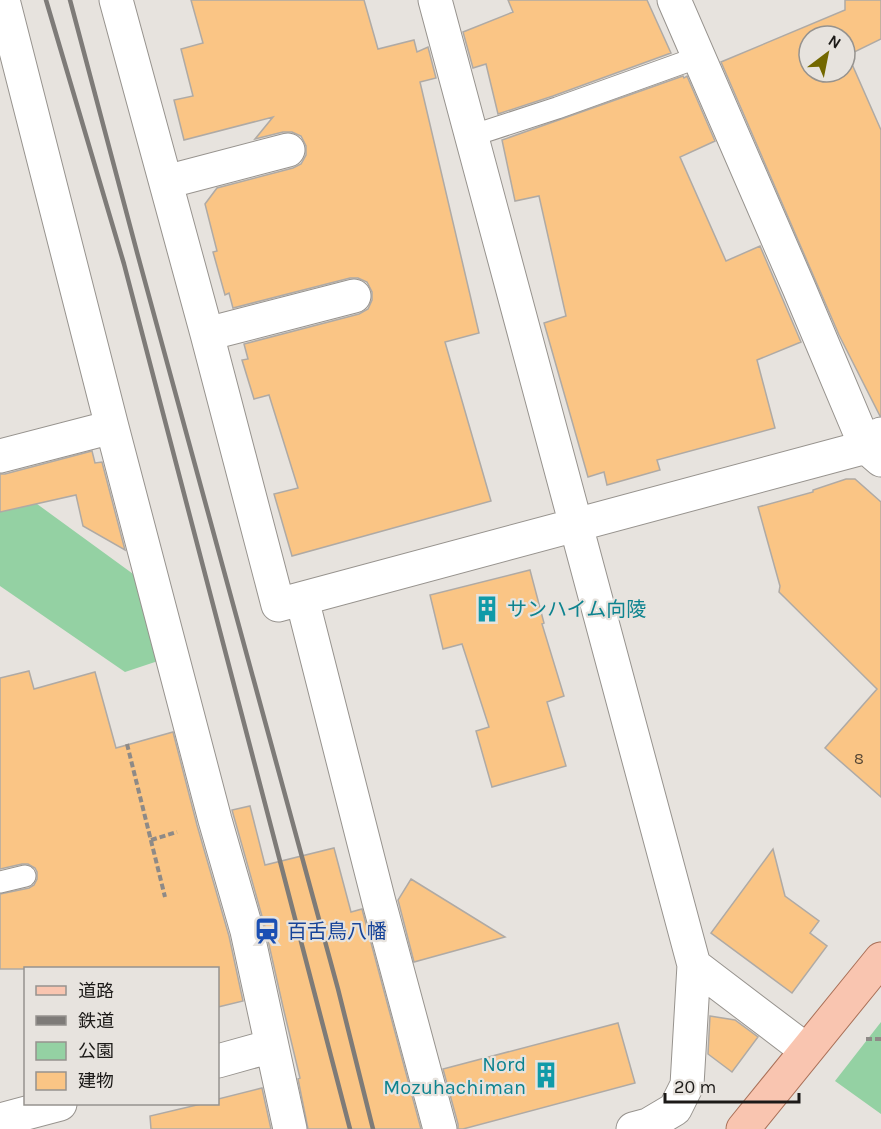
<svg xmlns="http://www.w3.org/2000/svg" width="881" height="1129" viewBox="0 0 881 1129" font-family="Karla,'Noto Sans JP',sans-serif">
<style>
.green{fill:#94d1a3}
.building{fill:#fac585;stroke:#afaaa5;stroke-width:1.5;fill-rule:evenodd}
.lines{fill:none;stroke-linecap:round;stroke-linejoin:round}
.lane-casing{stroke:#97938e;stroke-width:23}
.street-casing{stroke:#97938e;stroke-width:35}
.primary-casing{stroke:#a97058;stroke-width:35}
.path{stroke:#8e8a87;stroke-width:4;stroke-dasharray:6 3;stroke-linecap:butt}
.lane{stroke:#fff;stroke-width:21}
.street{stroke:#fff;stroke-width:33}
.primary{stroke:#f9c5b0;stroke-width:33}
.rail{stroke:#7e7b78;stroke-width:4.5}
.labels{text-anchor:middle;stroke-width:4.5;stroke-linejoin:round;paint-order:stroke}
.number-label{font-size:16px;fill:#544533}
.culture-label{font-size:20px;fill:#0d838f;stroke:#e7e3de;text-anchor:start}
.transit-label{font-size:20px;fill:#164399;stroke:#e7e3de;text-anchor:start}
</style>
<rect width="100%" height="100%" fill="#e7e3de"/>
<path class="green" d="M0,477L140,579L161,660L125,672L0,586Z
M881,1022V1114L835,1081Z"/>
<path class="building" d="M191,0H364L378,49L414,40L417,52L428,47L436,78L420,82L479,333L445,342L491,501L292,556L274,494L298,488L269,395L254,399L242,360L248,359L244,344L359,314L368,309L372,300V292L367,282L358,278H350L233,308L229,293L225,295L213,252L217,251L205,204L217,188L293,168L301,164L306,155V146L301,136L292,132H283L255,139L273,117L184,140L174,100L193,96L181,49L203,43Z
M508,0H647L671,53L553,96L498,114L486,64L473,68L463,32L513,12Z
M845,0H881V39L848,55L881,130V416H880L839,335L721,62L845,10ZM809,36H845V72H809Z
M683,76L684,78L687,76L715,141L680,157L726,261L760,246L801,342L757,360L775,428L657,460L660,470L607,485L604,472L588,477L544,323L566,316L539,196L515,201L502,140Z
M92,451L95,463L102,462L125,550L83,526L76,495L0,512V474H5Z
M846,479H855L881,502V797L825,748L877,689L779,592L780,586L758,507L813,492V490Z
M530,570L544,623L542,624L564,696L547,702L566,766L492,787L476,731L489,727L462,644L443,649L430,595Z
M29,671L34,689L95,672L116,748L173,732L197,825L229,936L243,1001L218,1007V969H0V894L29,888L34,885L37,879V872L35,868L28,864H22L0,869V678Z
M250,806L265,865L334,848L351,912L362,909L421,1129H308L298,1079L300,1078L283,1007L265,927L232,810Z
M773,849L785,896L819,921L810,933L827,946L792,993L711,933Z
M411,879L505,937L414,962L398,900Z
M710,1016L735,1020L758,1037L732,1072L708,1054Z
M618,1023L635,1083L463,1129H458V1124L443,1069Z
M262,1088L271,1129H151L150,1116L201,1104H218V1099Z"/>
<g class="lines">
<g class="lane-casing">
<path id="lane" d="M471,136L557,108L699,57
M0,882L25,876"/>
</g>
<g class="street-casing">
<path id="street" d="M3,0L112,427L215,820L247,931L290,1129
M116,0L207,334L278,605L866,447L881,460
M435,0L694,965L806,1050
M674,0L799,288L866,447L881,434
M166,182L288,150
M207,334L354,296
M0,456L112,427
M302,599L379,902L440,1129
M218,1061L272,1046
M0,1120L60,1104
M633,1129L648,1125L675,1109L687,1085L694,965"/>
</g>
<g class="primary-casing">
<path id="primary" d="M743,1129L881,959"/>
</g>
<path class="path" d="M127,744L165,897
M151,840L177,832
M866,1039H881"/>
<use href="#lane" class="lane"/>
<use href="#street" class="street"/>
<use href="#primary" class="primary"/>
<path class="rail" d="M46,0L124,264L350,1129
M70,0L138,256L338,989L373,1129"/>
</g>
<defs>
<g id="building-bare" transform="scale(2.07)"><path d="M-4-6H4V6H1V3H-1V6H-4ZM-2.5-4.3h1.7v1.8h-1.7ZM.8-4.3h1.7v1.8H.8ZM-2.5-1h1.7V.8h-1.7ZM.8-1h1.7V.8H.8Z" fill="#0f9aa8" stroke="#e7e3de" stroke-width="2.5" paint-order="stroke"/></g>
<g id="station-bare" transform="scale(2.07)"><path d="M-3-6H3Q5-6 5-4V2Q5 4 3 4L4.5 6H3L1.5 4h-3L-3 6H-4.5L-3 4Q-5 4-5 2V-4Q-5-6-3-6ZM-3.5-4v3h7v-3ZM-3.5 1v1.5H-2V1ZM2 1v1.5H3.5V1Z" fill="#1a4fb4" stroke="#e7e3de" stroke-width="2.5" paint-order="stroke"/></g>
</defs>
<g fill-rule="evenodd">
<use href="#building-bare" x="487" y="609"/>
<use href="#station-bare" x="267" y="931"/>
<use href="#building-bare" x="546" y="1075"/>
</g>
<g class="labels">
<g class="number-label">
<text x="859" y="764">8</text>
</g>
<g class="culture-label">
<text x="507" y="616">サンハイム向陵</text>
<text x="526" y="1071" text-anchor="end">Nord<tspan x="526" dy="23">Mozuhachiman</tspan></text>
</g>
<g class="transit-label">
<text x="287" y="938">百舌鳥八幡</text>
</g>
</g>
<rect x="24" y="967" width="195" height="138" fill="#e7e3de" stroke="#96938f" stroke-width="1.5"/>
<rect x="36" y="986" width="30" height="9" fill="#f9c5b0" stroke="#96938f" stroke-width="1.5"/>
<text x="78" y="997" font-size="18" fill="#1c1a18">道路</text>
<rect x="36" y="1016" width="30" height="9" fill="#7e7b78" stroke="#96938f" stroke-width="1.5"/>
<text x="78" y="1027" font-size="18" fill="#1c1a18">鉄道</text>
<rect x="36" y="1042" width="30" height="18" fill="#94d1a3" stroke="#96938f" stroke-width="1.5"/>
<text x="78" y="1057" font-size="18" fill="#1c1a18">公園</text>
<rect x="36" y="1072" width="30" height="18" fill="#fac585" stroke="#96938f" stroke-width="1.5"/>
<text x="78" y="1087" font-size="18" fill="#1c1a18">建物</text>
<g transform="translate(827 54) rotate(32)"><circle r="28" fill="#e7e3de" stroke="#96938f" stroke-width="1.5"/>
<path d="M0-4.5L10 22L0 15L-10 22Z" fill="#736800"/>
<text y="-9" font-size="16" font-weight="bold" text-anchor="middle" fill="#1c1a18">N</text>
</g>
<path d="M665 1093v9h134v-9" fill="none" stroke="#1c1a18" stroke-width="3"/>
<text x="674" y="1093" font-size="18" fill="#1c1a18" stroke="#e7e3de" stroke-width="4.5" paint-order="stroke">20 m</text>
</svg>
